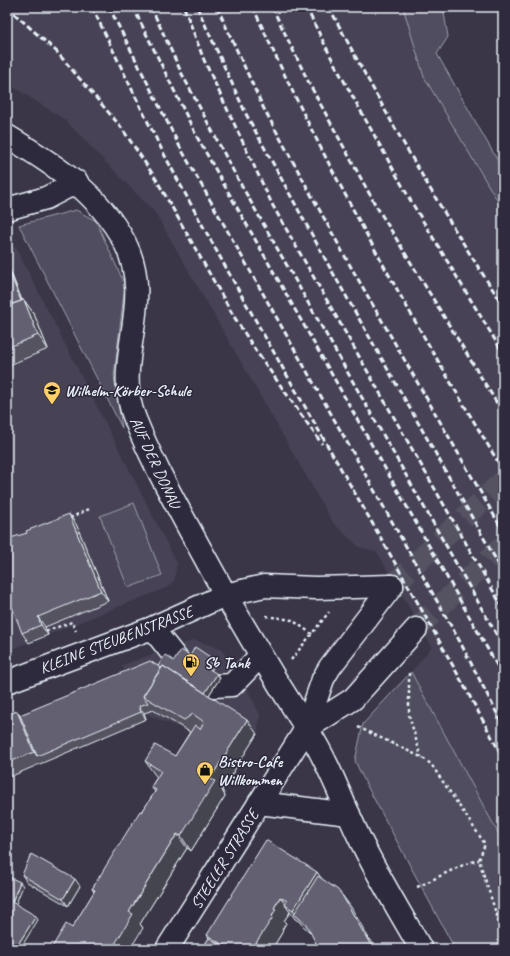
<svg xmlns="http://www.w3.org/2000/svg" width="510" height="956" viewBox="0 0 510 956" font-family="Caveat,sans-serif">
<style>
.built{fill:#464354}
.green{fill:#504e5f;stroke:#9ca0ac}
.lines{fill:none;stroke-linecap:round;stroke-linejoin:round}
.major-tunnel{stroke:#545262;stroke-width:22;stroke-dasharray:22 11;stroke-linecap:butt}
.minor-casing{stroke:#e8f1f8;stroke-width:25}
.major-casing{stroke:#e8f1f8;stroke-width:25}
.path{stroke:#e8f1f8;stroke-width:2.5;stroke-dasharray:3 3;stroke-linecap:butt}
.minor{stroke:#2f2a3d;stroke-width:22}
.major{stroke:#2f2a3d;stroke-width:22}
.rail{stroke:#e8f1f8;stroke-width:3;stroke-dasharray:6 3;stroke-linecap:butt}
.wall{fill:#555361;stroke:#e8f1f8}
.shaded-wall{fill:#45444f;stroke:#e8f1f8}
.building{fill:#636171;stroke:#e8f1f8}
.labels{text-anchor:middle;stroke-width:3;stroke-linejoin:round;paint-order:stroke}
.poi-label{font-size:16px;font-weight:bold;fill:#e8f1f8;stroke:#2f2a3d;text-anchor:start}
.street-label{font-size:16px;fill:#e8f1f8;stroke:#2f2a3d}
</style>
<rect width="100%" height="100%" fill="#3a3648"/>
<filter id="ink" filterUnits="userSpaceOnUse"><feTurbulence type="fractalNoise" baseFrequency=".025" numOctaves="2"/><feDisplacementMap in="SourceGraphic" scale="8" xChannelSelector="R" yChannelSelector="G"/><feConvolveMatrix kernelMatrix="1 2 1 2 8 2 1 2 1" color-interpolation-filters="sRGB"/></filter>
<g filter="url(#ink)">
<path class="built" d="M7,7H403L424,77L503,210V842L411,672L432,647L377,552L359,547L333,523L156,214L65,120L17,89L7,85Z
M7,244L16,248L177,563L174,581L166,588L7,651Z
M194,640L221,649L245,684L260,715L257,734L213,705L194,734L144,713L122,665Z"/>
<path class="green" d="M403,7H443L448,37L437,54L503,170V210L424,77Z
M76,210L96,221L125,285L114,376L122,428L19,225Z
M134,503L162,575L128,588L100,516Z
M411,672L503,842V949H455L366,784L355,761L363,724Z"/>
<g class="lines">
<path class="major-tunnel" d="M392,586L503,481
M416,629L503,546"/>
<g class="minor-casing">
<path id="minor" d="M7,136C55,165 98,192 125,243C156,304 111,361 135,419C151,459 172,497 192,534C229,603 268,669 310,734C330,765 343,804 359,837C377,875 400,912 421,949
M7,209L46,198L77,182
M152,628L179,662
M7,682L152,628L225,595L264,586L316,588L392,586
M214,686L232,685L261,655
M259,803L349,814"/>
</g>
<g class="major-casing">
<path id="major" d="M306,729L353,699L416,629
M167,949L306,729L323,679L330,667L392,586"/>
</g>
<path class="path" d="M70,518L89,509
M266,616L292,620L312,634
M46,631L72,622L76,631
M291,660L329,612
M409,673V715L421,757
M358,727L421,757L431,764L485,844L479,860L503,935
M417,887C438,878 458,865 479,860"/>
<use href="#minor" class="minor"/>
<use href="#major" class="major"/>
<path class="rail" d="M7,7L56,51L121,127L156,179L233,315L256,351L322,444
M92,7C116,56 139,105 164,154C272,358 395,554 503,758
M109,7L180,147L459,640L503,725
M133,7L197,137L503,676
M151,7L182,74L235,174L503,646
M184,7L204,60L273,206L503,608
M197,7L246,114L329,266L503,572
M217,7L263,107L347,260L503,531
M253,7C325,167 412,320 503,470
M272,7L310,85L375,204L503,413
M306,7L334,63L412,203L503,353
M329,7C383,109 439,209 503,305"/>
</g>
<path class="wall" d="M7,263L22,300H24L34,314L48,349L7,366Z
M76,524L108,601L45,627L48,635L29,643L22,633Z
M190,656L216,663L211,670L220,678L209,695L257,734L222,790L225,796L191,851L187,848L140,924L143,928H72L94,892L92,889L142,812L155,792L151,787L157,777L155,775L145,761L175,756L190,732L153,710L144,713L146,719L7,778V715L17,711L20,715L158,666Z
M317,872L321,879L351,907L311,933L302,925L300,922L295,919L290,912L284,921L286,923L282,930L283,931L272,949H202L209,938L207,935Z
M22,875L80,886L68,906L27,882Z"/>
<path class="shaded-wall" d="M7,263L28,316L25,312L7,266Z
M24,300L34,314L48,349L38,335Z
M69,514L76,524L108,601L101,591Z
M38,617L45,627L48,635L41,625Z
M213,659L216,663L210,672L208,668Z
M217,674L220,678L205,701L202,697Z
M139,706L144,713L146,719L141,712Z
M17,711L25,722L37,756L34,752Z
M247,720L257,734L222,790L225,796L191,851L181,836L210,779Z
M177,834L187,848L140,924L143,928L130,949H112L129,912Z
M317,872L327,886L298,917L293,910Z
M75,879L80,886L68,906L63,899Z
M20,882L23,886L15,906L12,902Z
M342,895L351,907L375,949H373Z
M280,897L287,906L285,905L290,912L284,921L286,923L282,930L283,931L272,949H252L272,916L274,908Z
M36,916L38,920L20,949H15Z"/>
<path class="building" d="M7,266L21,301L7,306Z
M24,300L38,335L7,348V306Z
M69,514L101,591L38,617L41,625L22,633L7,594V539L27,533L26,531Z
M195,647L213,659L208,668L217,674L205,693L163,666L161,668L158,666L165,655L174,661L181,650L190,656Z
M150,661L161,668L143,696L148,703L139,706L141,712L37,756L20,715Z
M163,666L247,720L210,779L215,781L181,836L177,834L162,858L129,912L133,914L112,949H51L66,924L72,928L95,890L92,889L109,861L140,811L142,812L156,790L151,787L161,771L145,761L155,745L175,756L195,725L200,729L204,722L193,714L184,720L143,696Z
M17,711L34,752L7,763V715Z
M266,840L317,872L293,910L285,905L287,901L280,897L274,908L276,909L272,916L273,917L252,949H223L225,946L207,935Z
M31,854L75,879L63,899L22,875Z
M7,876L20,882L12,902L36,916L15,949H7Z
M318,876L338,890L342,895L373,949H319L306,924L294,914Z
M209,938L224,947L223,949H202Z"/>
</g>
<defs>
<g id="school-pin" transform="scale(0.9)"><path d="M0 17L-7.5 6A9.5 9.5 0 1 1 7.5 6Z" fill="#ffd166" stroke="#2f2a3d"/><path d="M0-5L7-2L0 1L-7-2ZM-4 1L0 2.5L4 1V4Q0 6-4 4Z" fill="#111"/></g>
<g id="fuel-pin" transform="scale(0.9)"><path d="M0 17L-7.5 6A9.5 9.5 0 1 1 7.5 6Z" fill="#ffd166" stroke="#2f2a3d"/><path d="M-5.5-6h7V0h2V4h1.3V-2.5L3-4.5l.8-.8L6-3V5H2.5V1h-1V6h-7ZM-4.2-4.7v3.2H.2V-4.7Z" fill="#111"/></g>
<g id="shop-pin" transform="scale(0.9)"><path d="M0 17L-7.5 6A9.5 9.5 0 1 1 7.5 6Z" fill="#ffd166" stroke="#2f2a3d"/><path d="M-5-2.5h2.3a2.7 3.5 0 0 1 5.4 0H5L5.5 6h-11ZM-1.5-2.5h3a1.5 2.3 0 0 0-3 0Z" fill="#111"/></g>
</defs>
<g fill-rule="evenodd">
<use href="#school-pin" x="52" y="390"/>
<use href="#fuel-pin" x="191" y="662"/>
<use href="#shop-pin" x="205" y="770"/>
</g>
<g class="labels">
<g class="poi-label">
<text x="65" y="396">Wilhelm-Körber-Schule</text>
<text x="204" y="668">Sb Tank</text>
<text x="218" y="767">Bistro-Cafe<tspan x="218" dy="18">Willkommen</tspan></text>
</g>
<g class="street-label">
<text transform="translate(156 462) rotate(65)" y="6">AUF DER DONAU</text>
<text transform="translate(116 639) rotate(-21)" y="6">KLEINE STEUBENSTRASSE</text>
<text transform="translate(224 859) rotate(-58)" y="6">STEELER STRASSE</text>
</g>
</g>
<rect width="510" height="956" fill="none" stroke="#2f2a3d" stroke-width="24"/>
<rect x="12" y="12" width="486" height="932" fill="none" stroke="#e8f1f8" stroke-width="1.5" filter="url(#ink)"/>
</svg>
